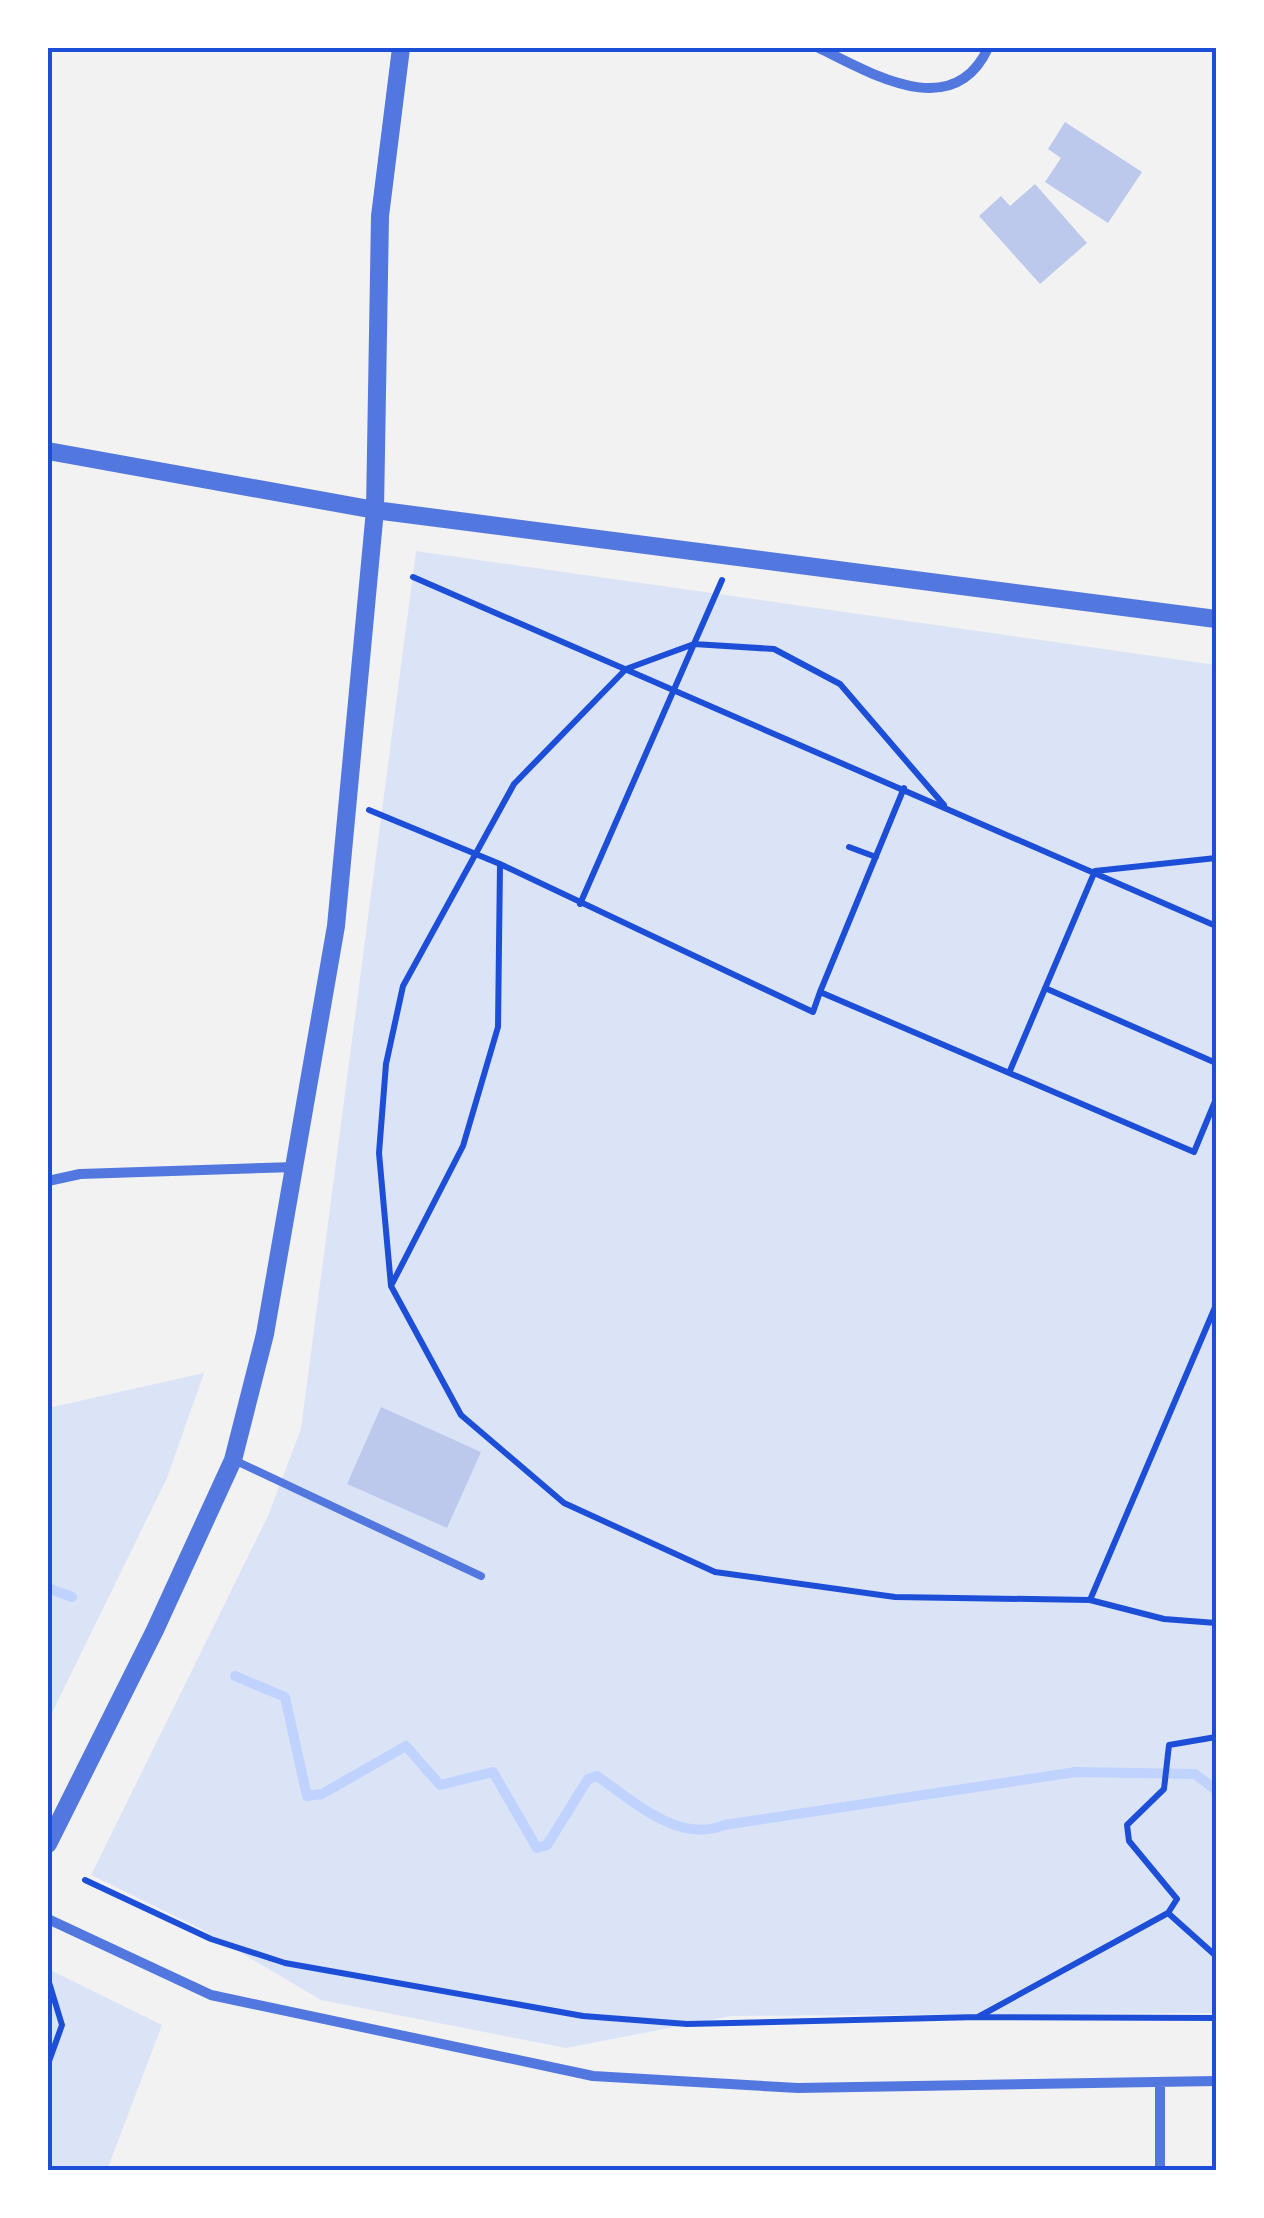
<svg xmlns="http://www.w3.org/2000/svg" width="1264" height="2218" viewBox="0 0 1264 2218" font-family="'Sofia Sans Condensed',sans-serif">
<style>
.green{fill:#dbe4f7}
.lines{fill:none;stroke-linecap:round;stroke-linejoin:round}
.stream{stroke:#bfd3fe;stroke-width:10}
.building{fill:#bdc9ec}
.path{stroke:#1d4ed8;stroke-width:6}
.service{stroke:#5277de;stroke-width:8}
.minor{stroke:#5277de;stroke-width:10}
.tertiary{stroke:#5277de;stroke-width:18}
.neatline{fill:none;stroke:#1d4ed8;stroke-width:4}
</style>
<rect width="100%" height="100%" fill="#f2f2f2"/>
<path class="green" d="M416,551L1216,665V2013L731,2016L566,2048L321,2000L199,1928L91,1875L268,1516L301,1429Z
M204,1373L167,1478L48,1721V1408Z
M48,1969L162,2025L107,2170H48Z"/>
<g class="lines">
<path class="stream" d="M48,1588L72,1597
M235,1676L285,1697L307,1796L322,1794L406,1746L440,1785L493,1772L537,1848L547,1845L588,1779L597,1776C633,1801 679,1844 724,1825L1076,1772L1195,1774L1216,1790"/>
</g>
<path class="building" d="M1065,122L1142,172L1108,223L1045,182L1061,158L1048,149Z
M1035,184L1087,243L1040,284L979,216L1001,196L1010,206Z
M381,1407L481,1452L447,1528L347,1484Z"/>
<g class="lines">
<path class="path" d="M413,577L1216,926
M904,788L820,992L1194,1152L1216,1099
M944,805L840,684L774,649L694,644L626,669L514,784L403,986L386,1064L379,1153L391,1286L461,1415L564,1503L715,1572L895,1597L1090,1600
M369,810L500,864L813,1012L820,992
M849,847L876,857
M580,904L722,580
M1045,988L1216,1063
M1009,1073L1095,871L1216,858
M392,1284L463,1146L498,1027L500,864
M1216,1305L1090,1600L1164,1619L1216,1623
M85,1880L211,1939L285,1963L583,2016L687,2024L978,2017L1216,2018
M1168,1913L1216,1956
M48,1979L62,2025L48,2064
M978,2017L1168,1913L1177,1899L1129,1841L1127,1825L1164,1789L1169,1745L1216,1737"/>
<path class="service" d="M236,1461L481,1576"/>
<path class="minor" d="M819,48C871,73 953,124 988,48
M48,1181L80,1174L296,1167
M48,1919L211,1995L593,2076L798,2088L1216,2081
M1160,2082V2170"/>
<path class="tertiary" d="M48,451L375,510L1216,619
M48,1844L155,1630L233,1460L265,1334L336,926L375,510L380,216L401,48"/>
</g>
<rect width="1264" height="2218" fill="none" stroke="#ffffff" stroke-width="100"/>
<rect x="50" y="50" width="1164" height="2118" class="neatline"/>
</svg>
